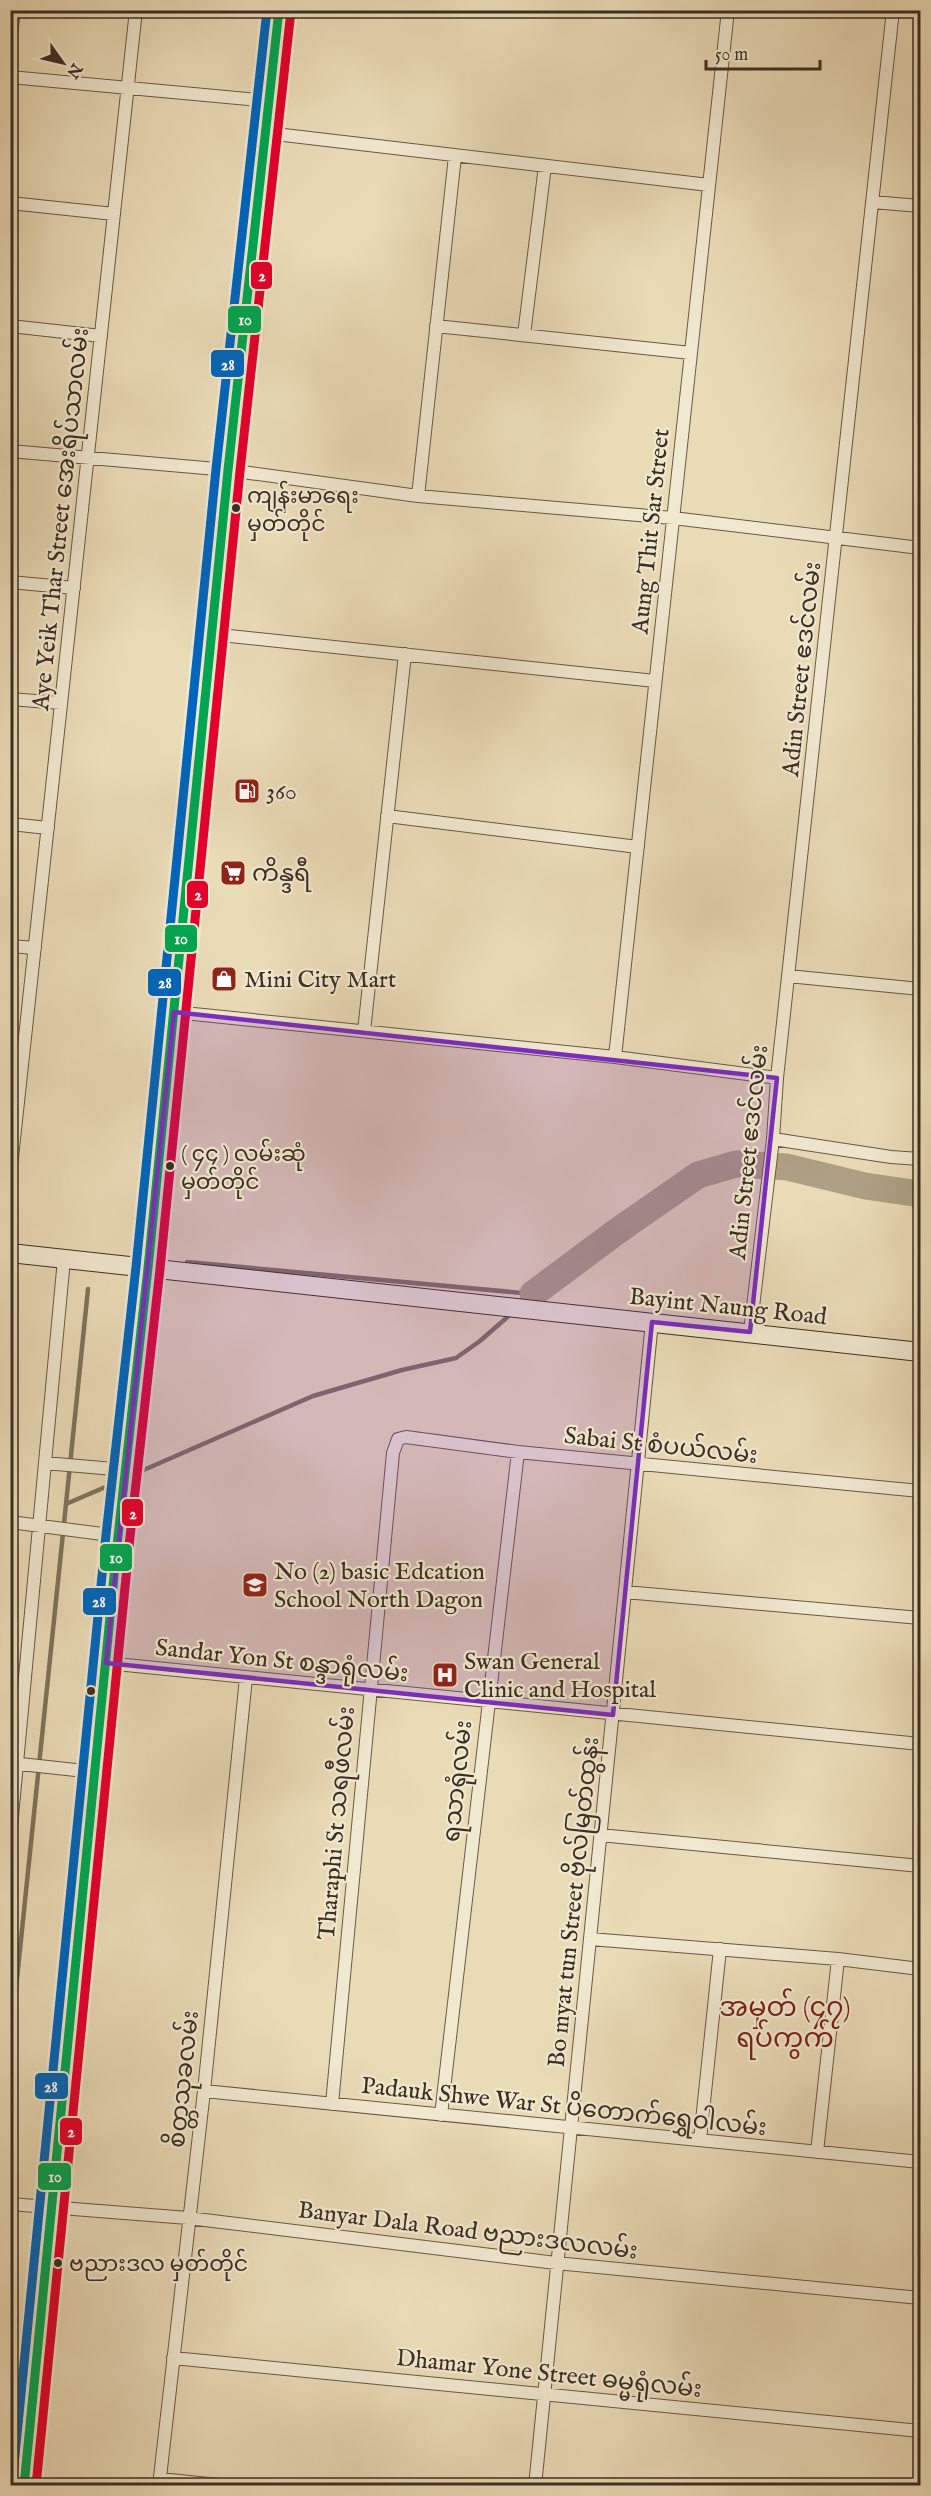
<svg xmlns="http://www.w3.org/2000/svg" width="931" height="2496" viewBox="0 0 931 2496" font-family="'IM FELL English','Noto Sans Myanmar',serif">
<style>
.lines{fill:none;stroke-linecap:round;stroke-linejoin:round}
.stream{stroke:#80725d;stroke-width:4.5}
.river{stroke:#aea084;stroke-width:27}
.street-casing{stroke:#675947;stroke-width:14}
.secondary-casing{stroke:#3b2e22;stroke-width:20}
.primary-casing{stroke:#3b2e22;stroke-width:22}
.street{stroke:#f1e8d0;stroke-width:12}
.secondary{stroke:#f1e8d0;stroke-width:18}
.primary{stroke:#eadbb7;stroke-width:20}
.bus-1-casing{stroke:#f1e8d0;stroke-width:14}
.bus-2-casing{stroke:#f1e8d0;stroke-width:14}
.bus-3-casing{stroke:#f1e8d0;stroke-width:14}
.bus-1{stroke:#00a651;stroke-width:9}
.bus-2{stroke:#e4002b;stroke-width:9}
.bus-3{stroke:#0065bd;stroke-width:9}
.marked{fill:#7b2cbf;fill-opacity:0.2;stroke:#7b2cbf;stroke-width:4.5;stroke-linejoin:round}
.bus-dot{fill:#3b2e22;stroke:#f1e8d0;stroke-width:2}
.labels{text-anchor:middle;stroke-width:4.5;stroke-linejoin:round;paint-order:stroke}
.bus-label{font-size:22px;fill:#3b2e22;stroke:#f1e8d0;text-anchor:start}
.street-label{font-size:24px;fill:#3b2e22;stroke:#f1e8d0}
.poi-label{font-size:24px;fill:#3b2e22;stroke:#f1e8d0;text-anchor:start}
.quarter-label{font-size:27px;fill:#7a1f14;stroke:#f1e8d0}
.line-badge{stroke:#f1e8d0;stroke-width:2}
.badge-label{font-size:16px;text-anchor:middle;font-weight:bold;fill:#fff}
</style>
<rect width="100%" height="100%" fill="#eadbb7"/>
<filter id="stains"><feTurbulence type="fractalNoise" baseFrequency=".00333" numOctaves="4"/><feColorMatrix values="0 0 0 0 .2 0 0 0 0 .09 0 0 0 0 .02 0 0 0 .5 -.17"/></filter>
<radialGradient id="worn" r=".72"><stop offset=".6" stop-color="#630" stop-opacity="0"/><stop offset="1" stop-color="#630" stop-opacity=".3"/></radialGradient>
<g class="lines">
<path class="stream" d="M187,1262L533,1294
M524,1303L533,1294
M130,1476L313,1396L402,1370L456,1358L480,1341L513,1312
M66,1504L88,1289
M10,2046L66,1504L117,1482"/>
<path class="river" d="M533,1294L616,1232L698,1175L736,1164L787,1167L865,1186L920,1194"/>
<g class="street-casing">
<path id="street" d="M10,44L14,10
M10,77L270,101
M267,133L709,185
M872,202L920,206
M10,203L114,214
M10,326L101,336
M436,326L691,353
M524,335L545,166
M10,451L228,470L418,496L673,518L920,548
M418,496L455,156
M10,582L74,588
M211,634L655,681
M10,699L61,703
M387,816L638,847
M10,824L48,828
M10,946L35,948
M788,976L920,989
M174,1012L615,1057L777,1078
M364,1031L405,654
M615,1057L728,10
M773,1139L891,1157L920,1159
M10,1176L136,10
M750,1332L773,1139L777,1078L893,10
M45,1463L125,1470
M10,1522L118,1536
M625,1592L920,1618
M106,1663L920,1744
M11,1763L94,1772
M600,1835L920,1866
M10,1838L64,1259
M590,1939L838,1959L920,1969
M204,2091L920,2162
M332,2104L393,1453L398,1439L406,1437L518,1452L920,1491
M441,2115L518,1452
M700,2140L720,1949
M817,2152L838,1959
M10,2204L188,2218L556,2263L920,2298
M173,2358L920,2431
M10,2464L26,2465
M160,2479L228,2486
M159,2486L204,2091L246,1678
M535,2486L652,1322"/>
</g>
<g class="secondary-casing">
<path id="secondary" d="M10,1253L920,1352"/>
</g>
<g class="primary-casing">
<path id="primary" d="M24,2486L118,1536L148,1268L228,470L267,133L279,10"/>
</g>
<use href="#street" class="street"/>
<use href="#secondary" class="secondary"/>
<use href="#primary" class="primary"/>
<g class="bus-1-casing">
<path id="bus-1" d="M24,2486L118,1536L148,1268L228,470L279,10"/>
</g>
<g class="bus-2-casing">
<path id="bus-2" d="M36,2486L130,1537L160,1269L240,471L291,11"/>
</g>
<g class="bus-3-casing">
<path id="bus-3" d="M12,2485L106,1535L136,1267L216,469L267,10"/>
</g>
<use href="#bus-1" class="bus-1"/>
<use href="#bus-2" class="bus-2"/>
<use href="#bus-3" class="bus-3"/>
</g>
<path class="marked" d="M174,1012L777,1078L750,1332L652,1322L613,1715L106,1663Z"/>
<defs>
<g id="fuel-square" transform="scale(1.35)"><rect x="-9" y="-9" width="18" height="18" rx="4" fill="#8f2418" stroke="#f1e8d0"/><path d="M-5.5-6h7V0h2V4h1.3V-2.5L3-4.5l.8-.8L6-3V5H2.5V1h-1V6h-7ZM-4.2-4.7v3.2H.2V-4.7Z" fill="#fff"/></g>
<g id="supermarket-square" transform="scale(1.35)"><rect x="-9" y="-9" width="18" height="18" rx="4" fill="#8f2418" stroke="#f1e8d0"/><path d="M-6-5.5h2.5l.6 2H6L4.5 2H-2.5L-4.4-4H-6ZM-1.5 3.2a1.3 1.3 0 1 0 .1 0ZM3 3.2a1.3 1.3 0 1 0 .1 0Z" fill="#fff"/></g>
<g id="shop-square" transform="scale(1.35)"><rect x="-9" y="-9" width="18" height="18" rx="4" fill="#8f2418" stroke="#f1e8d0"/><path d="M-5-2.5h2.3a2.7 3.5 0 0 1 5.4 0H5L5.5 6h-11ZM-1.5-2.5h3a1.5 2.3 0 0 0-3 0Z" fill="#fff"/></g>
<g id="school-square" transform="scale(1.35)"><rect x="-9" y="-9" width="18" height="18" rx="4" fill="#8f2418" stroke="#f1e8d0"/><path d="M0-5L7-2L0 1L-7-2ZM-4 1L0 2.5L4 1V4Q0 6-4 4Z" fill="#fff"/></g>
<g id="hospital-square" transform="scale(1.35)"><rect x="-9" y="-9" width="18" height="18" rx="4" fill="#8f2418" stroke="#f1e8d0"/><path d="M-5-5h3v3.5h4V-5h3V5h-3V1.5h-4V5h-3Z" fill="#fff"/></g>
</defs>
<g fill-rule="evenodd">
<use href="#fuel-square" x="247" y="791"/>
<use href="#supermarket-square" x="233" y="873"/>
<use href="#shop-square" x="224" y="979"/>
<use href="#school-square" x="255" y="1585"/>
<use href="#hospital-square" x="445" y="1675"/>
</g>
<g class="bus-dot">
<circle cx="236" cy="508" r="5"/>
<circle cx="170" cy="1166" r="5"/>
<circle cx="91" cy="1691" r="5"/>
<circle cx="58" cy="2263" r="5"/>
</g>
<g class="labels">
<g class="bus-label">
<text x="247" y="503">ကျန်းမာရေး<tspan x="247" dy="28">မှတ်တိုင်</tspan></text>
<text x="181" y="1161">( ၄၄ ) လမ်းဆုံ<tspan x="181" dy="28">မှတ်တိုင်</tspan></text>
<text x="69" y="2271">ဗညားဒလ မှတ်တိုင်</text>
</g>
<g class="street-label">
<text transform="translate(60 519) rotate(-84)" y="8">Aye Yeik Thar Street အေးရိပ်သာလမ်း</text>
<text transform="translate(650 531) rotate(-84)" y="8">Aung Thit Sar Street</text>
<text transform="translate(801 669) rotate(-84)" y="8">Adin Street ဧဒင်လမ်း</text>
<text transform="translate(748 1152) rotate(-84)" y="8">Adin Street ဧဒင်လမ်း</text>
<text transform="translate(728 1306) rotate(6)" y="8">Bayint Naung Road</text>
<text transform="translate(661 1445) rotate(6)" y="8">Sabai St စံပယ်လမ်း</text>
<text transform="translate(282 1660) rotate(6)" y="8">Sandar Yon St စန္ဒာရုံလမ်း</text>
<text transform="translate(457 1781) rotate(-84)" y="8">ရသာရုံလမ်း</text>
<text transform="translate(336 1823) rotate(-85)" y="8">Tharaphi St သရဖီလမ်း</text>
<text transform="translate(573 1902) rotate(-84)" y="8">Bo myat tun Street ဗိုလ်မြတ်ထွန်း</text>
<text transform="translate(183 2079) rotate(-84)" y="8">စိတ္တသုခလမ်း</text>
<text transform="translate(564 2106) rotate(6)" y="8">Padauk Shwe War St ပိတောက်ရွှေဝါလမ်း</text>
<text transform="translate(468 2230) rotate(7)" y="8">Banyar Dala Road ဗညားဒလလမ်း</text>
<text transform="translate(549 2373) rotate(6)" y="8">Dhamar Yone Street ဓမ္မရုံလမ်း</text>
</g>
<g class="poi-label">
<text x="266" y="799">360</text>
<text x="252" y="881">ကိန္ဒရီ</text>
<text x="244" y="987">Mini City Mart</text>
<text x="274" y="1579">No (2) basic Edcation<tspan x="274" dy="28">School North Dagon</tspan></text>
<text x="464" y="1669">Swan General<tspan x="464" dy="28">Clinic and Hospital</tspan></text>
</g>
<g class="quarter-label">
<text x="785" y="2016">အမှတ် (၄၇)<tspan x="785" dy="31">ရပ်ကွက်</tspan></text>
</g>
</g>
<g class="line-badge">
<rect x="250" y="261" width="23" height="29" rx="6" fill="#e4002b"/>
<rect x="227" y="305" width="35" height="29" rx="6" fill="#00a651"/>
<rect x="210" y="349" width="35" height="29" rx="6" fill="#0065bd"/>
<rect x="186" y="880" width="23" height="29" rx="6" fill="#e4002b"/>
<rect x="164" y="924" width="34" height="29" rx="6" fill="#00a651"/>
<rect x="147" y="968" width="35" height="29" rx="6" fill="#0065bd"/>
<rect x="121" y="1498" width="23" height="29" rx="6" fill="#e4002b"/>
<rect x="99" y="1543" width="34" height="29" rx="6" fill="#00a651"/>
<rect x="82" y="1587" width="35" height="29" rx="6" fill="#0065bd"/>
<rect x="34" y="2072" width="35" height="28" rx="6" fill="#0065bd"/>
<rect x="59" y="2117" width="24" height="29" rx="6" fill="#e4002b"/>
<rect x="37" y="2162" width="35" height="29" rx="6" fill="#00a651"/>
</g>
<g class="badge-label">
<text x="262" y="281">2</text>
<text x="245" y="325">10</text>
<text x="228" y="370">28</text>
<text x="198" y="900">2</text>
<text x="181" y="944">10</text>
<text x="165" y="988">28</text>
<text x="133" y="1519">2</text>
<text x="116" y="1563">10</text>
<text x="99" y="1607">28</text>
<text x="51" y="2092">28</text>
<text x="71" y="2137">2</text>
<text x="55" y="2182">10</text>
</g>
<rect width="931" height="2496" fill="none" stroke="#eadbb7" stroke-width="36"/>
<rect x="12" y="12" width="907" height="2472" fill="none" stroke="#3b2e22" stroke-width="3"/>
<rect x="18" y="18" width="895" height="2460" fill="none" stroke="#3b2e22" stroke-width="1.5"/>
<g transform="translate(63 63) rotate(124)" stroke="#f1e8d0" stroke-width="4.5" paint-order="stroke">
<path d="M0-4.5L10 22L0 15L-10 22Z" fill="#3b2e22"/>
<text y="-9" font-size="16" font-weight="bold" text-anchor="middle" fill="#3b2e22">N</text>
</g>
<path d="M706 60v9h114v-9" fill="none" stroke="#3b2e22" stroke-width="3"/>
<text x="715" y="60" font-size="18" fill="#3b2e22" stroke="#f1e8d0" stroke-width="4.5" paint-order="stroke">50 m</text>
<rect width="100%" height="100%" filter="url(#stains)"/>
<rect width="100%" height="100%" fill="url(#worn)"/>
</svg>
